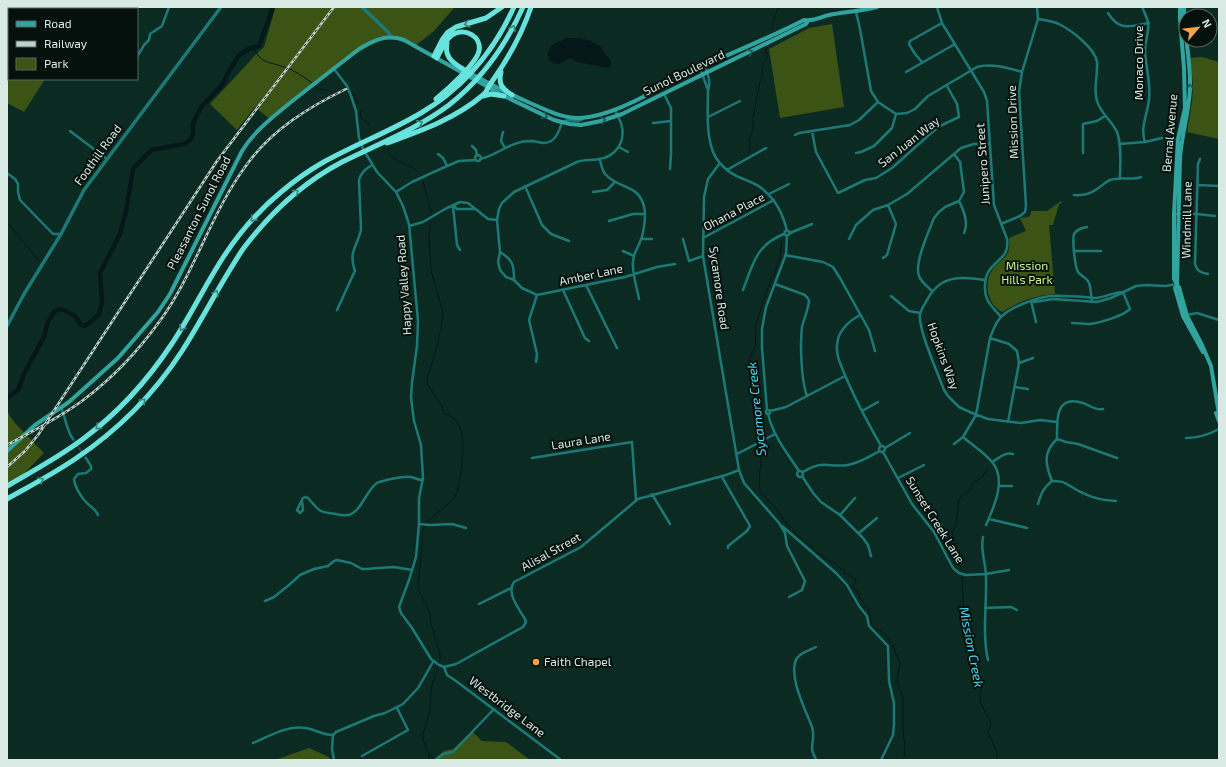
<svg xmlns="http://www.w3.org/2000/svg" width="1226" height="767" viewBox="0 0 1226 767" font-family="'Exo 2',sans-serif">
<style>
.green{fill:#3b5315}
.water{fill:#06171a}
.lines{fill:none;stroke-linecap:round;stroke-linejoin:round}
.stream{stroke:#06171a;stroke-width:1}
.river{stroke:#06171a;stroke-width:4.5}
.minor-tunnel{stroke:#2a483f;stroke-width:2.5;stroke-dasharray:2.5 1;stroke-linecap:butt}
.minor{stroke:#1c7975;stroke-width:2.5}
.tertiary{stroke:#1c7975;stroke-width:3.5}
.secondary{stroke:#32a49f;stroke-width:4}
.motorway{stroke:#68e2dc;stroke-width:5}
.rail-casing{stroke:#bfd3cb;stroke-width:2.5}
.rail{stroke:#05110d;stroke-width:1;stroke-dasharray:3;stroke-linecap:butt}
.oneway{stroke:#3b847f}
.oneway2{stroke:#1c5a56}
.poi-dot{fill:#f5a346;stroke:#05110d;stroke-width:1.5}
.labels{text-anchor:middle;stroke-width:4;stroke-linejoin:round;paint-order:stroke}
.street-label{font-size:12px;fill:#d8eae3;stroke:#05110d}
.park-label{font-size:12px;fill:#c6f784;stroke:#05110d}
.poi-label{font-size:12px;fill:#d8eae3;stroke:#05110d;text-anchor:start}
.water-label{font-size:13px;font-style:italic;fill:#4bd8f1;stroke:#05110d}
</style>
<rect width="100%" height="100%" fill="#0b2b22"/>
<path class="green" d="M7,7H93L92,9H9V15H7Z
M275,7H455L434,31L415,46C407,42 398,38 389,39C366,39 292,103 271,120L255,107L237,130L210,104L250,61L254,56L264,47L270,26L272,20Z
M832,24L844,107L780,118L769,49L809,28Z
M1202,57L1219,62V139L1187,132L1192,102L1193,86L1190,58Z
M7,63L9,65V79H45L24,112L7,103Z
M1061,201L1062,203L1059,204L1053,225H1049L1055,294C1036,295 1018,302 1002,312C987,305 983,282 993,269C997,263 1004,260 1007,254C1010,249 1009,244 1009,238L1026,231L1020,218L1028,217L1030,216L1031,211H1047Z
M7,411L14,422L44,453L7,491Z
M472,731L482,741L506,742L530,760H433L444,751L453,749Z
M309,748L329,757L330,760H275Z"/>
<path class="water" d="M566,38H580L591,41L601,47L603,52L611,60V66L608,68L577,62L570,58C566,60 562,63 558,64C549,64 545,55 550,48C554,42 560,42 566,38Z"/>
<g class="lines">
<path class="stream" d="M771,30L778,7
M253,48C263,65 268,61 284,67C294,70 304,77 312,83
M314,85L317,88L330,91
M353,93L357,104
M360,110L361,118L369,124
M753,118L760,81L762,77L763,65L767,57L765,51L766,48
M388,153C396,163 410,163 418,172
M748,155L750,151L749,139L753,130V120
M423,181L431,212L429,239L431,270L443,313L441,327L436,350L427,379L428,385L442,406L444,413C452,416 457,420 460,427C466,441 461,486 454,499L427,522L423,529L420,568L418,582L419,591L430,613L431,623L440,655V659L431,690L430,711L423,734V740L429,755L435,759
M7,222L40,262
M782,241L780,257L774,275L772,277L765,295L755,328L756,345L749,359L750,364L753,367L755,375V395L756,397V406L759,418V429L762,446L759,483L760,490L762,494L776,508L784,521L789,525L796,534L815,550L817,553L822,555L827,560L835,563L841,569H844L845,574H849L851,577L856,579V583L852,586L859,594V598C873,611 867,611 873,627L885,634L894,647L895,652L900,663L897,681L903,698V730L905,749L904,760
M961,567L959,551L952,533L956,525L959,498L970,491L972,484L983,476L985,472L988,470
M962,577L964,616L970,631L974,664L981,687L980,702L991,723L988,733L997,752V760
M429,760V755"/>
<path class="river" d="M7,398L18,390L24,374L44,337L48,321L55,311L61,309L75,316L81,325L85,326L99,315L100,310L102,302L100,273L120,234L126,211L133,169L151,150L184,144L190,140L193,134V123L201,107L223,84L228,73L239,55L249,49L259,46L273,7"/>
<path class="minor-tunnel" d="M73,439L86,458"/>
<path class="minor" d="M937,7L942,23L984,92L987,101L994,205L1007,239C1009,255 1001,257 992,267C987,272 985,278 985,285C984,301 991,305 1001,317
M1142,7C1145,14 1150,22 1148,30C1147,38 1145,44 1145,51C1146,68 1151,83 1149,100C1147,115 1140,128 1145,142
M53,9L56,7
M856,12L860,29L871,91L878,102L896,114L907,113L915,109L928,96L977,67C992,63 1008,68 1022,72
M1108,13C1120,32 1129,26 1149,23
M1038,19C1045,20 1053,21 1059,24C1071,30 1095,48 1097,62C1098,75 1093,89 1097,101C1101,114 1112,121 1117,132C1122,145 1120,163 1120,178
M7,41L9,42
M137,57L144,45L149,40L150,34L162,26L169,7
M922,62L915,54L909,44L910,41L942,23
M705,66C708,74 711,82 708,91C708,110 706,130 712,149C716,162 728,173 741,178C748,181 754,183 760,187C775,198 783,213 787,231
M700,68L708,90
M334,69L347,86L351,96L356,111L359,138L363,149L377,172L396,192L403,206L409,224L418,321L417,346L412,382L411,398L414,421L421,445L423,478L419,498V524L416,557L409,580L399,607L401,613L412,628L431,659L439,665L444,667
M906,72L955,44
M664,94L671,108V154L670,169
M615,110C617,115 621,121 622,127C625,143 615,157 599,159C592,161 585,159 577,162L514,192L502,203L499,209L497,220L500,252L498,262L500,270L506,277L514,280L522,288L537,295L625,277L657,267L675,264
M708,117L740,101
M653,123L671,121
M70,131L107,159
M812,131L816,152L838,193L865,180L876,178L892,168L930,134L940,126L959,117L957,104L947,86
M503,132L501,141L505,148
M795,135L799,133L850,125L859,120L878,102
M1119,144L1145,142L1162,138L1179,139
M472,146L476,150L477,156
M619,147L628,152
M856,153L861,152L874,146L892,128L896,114
M1083,153V124L1097,121L1105,116
M438,154L443,158L447,166
M475 158a3 3 0 1 1 6 0a3 3 0 1 1-6 0Z
M480,159C495,156 506,145 521,142C524,141 530,141 533,141C540,142 544,145 551,141C557,138 560,129 562,122L568,120L578,121L583,119
M1200,159L1198,164L1195,264C1197,271 1201,273 1208,274
M600,160C601,164 602,170 605,174C617,188 636,184 643,203C647,213 644,233 640,242C637,249 633,255 633,262C632,273 637,288 639,299
M720,163L708,179L704,197L703,256L739,470L744,483L779,523L785,533L787,546L805,581L802,590L789,597
M727,170L734,166L766,148
M7,173L15,179L18,184V192L20,200L53,234H61
M1198,185L1219,186
M525,186L542,225L551,234L569,241
M396,192L412,182L447,166L459,161L475,160
M593,192L607,190L615,182
M769,194L789,184
M1074,195C1083,196 1090,194 1097,189C1102,186 1105,182 1110,180C1121,176 1132,181 1141,177
M959,201C964,211 969,223 964,233
M453,206L457,245L460,250
M454,206L457,209H475
M1174,214H1197L1215,216
M609,221L633,214H645
M1001,224L1020,216L1025,212L1026,206L1019,92L1022,72L1038,19L1037,7
M409,226L423,222L445,209L460,202L468,203L488,219L497,220
M1087,227C1082,228 1077,229 1074,234C1072,240 1075,267 1078,272C1081,276 1087,278 1089,283C1091,289 1091,296 1092,302
M784.5 233a2.5 2.5 0 1 1 5 0a2.5 2.5 0 1 1-5 0Z
M790,233L812,224
M703,238L774,200
M641,239H652
M683,239L689,261L703,256
M849,239L856,225L873,210L888,205L907,194L961,148L974,144H990
M623,251L634,256
M1075,251H1101
M500,252C513,260 514,265 514,279
M785,255L823,262L833,267L840,278L869,330L875,351
M883,258L887,255L896,224L888,205
M985,280C961,276 940,275 927,300C925,304 921,309 920,314C918,330 938,373 944,390L948,396L959,407L972,413L988,419L1021,423L1040,420L1057,422
M775,284L805,295L809,300C809,308 804,318 802,327C800,342 801,381 807,396
M586,285L617,348
M563,290L585,338L589,341
M743,290C753,264 756,245 784,234
M931,290C927,286 921,282 919,276C914,263 929,231 934,218L939,212L945,207L959,201L964,192L960,162L954,154
M891,296L909,311L920,313
M1031,301L1036,322
M1034,302L1053,299L1097,302L1111,298L1136,286L1146,285L1165,286L1177,284
M337,310L353,275L355,271C348,252 357,247 361,230L359,180C361,172 366,169 372,165
M860,315C849,321 838,331 837,345C836,356 841,365 845,375C855,400 868,423 881,446
M1187,315L1197,313L1219,320
M1072,323C1078,323 1085,324 1091,324C1102,322 1123,316 1130,309L1123,292
M990,338L1009,344L1017,351L1019,363L1008,422
M536,362L537,354L529,320L537,295
M1019,363L1033,358
M1015,387L1028,389
M61,408C66,418 66,430 73,439
M766 412a2 2 0 1 1 4 0a2 2 0 1 1-4 0Z
M767,410L762,348V329L766,307L786,254L787,236
M770,411L786,407L845,376
M862,411L878,402
M768,414C773,435 787,453 799,471
M963,437C972,445 984,452 992,462C1007,479 994,507 986,525
M1186,438C1198,438 1208,435 1219,429
M1057,439L1066,442L1078,444L1117,458
M954,444L963,437L976,415L990,338C993,330 996,321 1002,316C1013,306 1036,298 1050,296C1064,295 1082,297 1096,298C1106,297 1114,292 1123,292
M879 449a3 3 0 1 1 6 0a3 3 0 1 1-6 0Z
M885,448L910,433
M883,452L912,504L934,532L953,568L959,573L966,575L986,574L1009,570
M737,454L775,434
M86,458L91,466V469L86,473L78,474L74,479C75,488 82,499 89,505C93,508 96,510 98,515
M532,458L632,442L636,500
M992,462C999,458 1005,452 1013,454
M797 474a3 3 0 1 1 6 0a3 3 0 1 1-6 0Z
M803,472C823,459 829,468 848,465C860,463 870,456 880,451
M802,476L813,493L821,502L840,515L863,538L868,545L871,556
M722,477L750,526L747,531L728,546V548
M898,478L924,465
M1052,481C1067,480 1070,488 1083,493C1092,498 1106,501 1116,501
M999,486H1012
M652,494L670,524
M302,501L303,510L300,513L297,510L303,498L305,497L308,498C320,511 317,512 336,514C340,515 344,516 348,515C361,513 366,490 377,483C384,480 403,476 411,477C415,478 418,480 423,480
M1038,504C1041,494 1043,488 1052,481C1045,464 1043,452 1057,439C1057,420 1055,394 1083,403C1090,405 1095,411 1103,409
M840,515L855,498
M989,519L1027,528
M419,524L431,525L452,524L466,528
M782,526L836,573L847,585L859,606L867,616L869,626L888,646L889,681L894,703V724L893,735L881,760
M859,533L877,518
M983,537C980,550 986,564 986,577C987,604 982,633 988,660
M265,601L274,597L289,585L300,575L314,569L328,566L334,561L337,560L351,563L362,569H367L378,568L394,567L412,570
M479,604L511,588
M985,608L1011,607L1017,610
M816,647C810,650 800,653 797,658C787,675 806,711 812,727C815,736 812,740 812,749C812,753 815,756 816,760
M444,667L456,664L523,627L526,622L525,619C519,609 506,593 514,582L581,547L638,499L726,475L739,470
M444,667L447,675L456,681L561,760
M333,735L336,732L374,716L385,713L403,704L418,688L433,662
M333,735L332,749L334,760
M253,743C270,736 287,725 306,728C317,730 322,735 333,735
M362,756L408,730L397,708
M436,760L443,754L453,752L494,709"/>
<path class="tertiary" d="M362,7L389,33L391,37
M111,9L112,7
M135,9L136,7
M7,326L24,294L61,234L84,190L221,7"/>
<path class="secondary" d="M1184,7V18C1186,41 1191,67 1190,89C1189,112 1182,134 1180,157L1177,286L1179,287L1187,316L1202,345L1211,366L1219,414
M468,72C488,83 507,93 528,102C544,109 559,117 576,118C612,119 664,85 696,69C732,53 769,38 804,20C812,22 821,17 829,15C845,12 861,11 877,7
M1177,284L1174,279V214L1178,139L1185,108L1184,68L1180,19V7
M1177,286L1175,288L1183,316L1203,352
M1216,413L1219,421
M7,451L35,425L69,402L118,358L158,312L170,294L242,151C254,131 273,117 291,102C314,84 336,67 359,49C374,40 386,34 404,40L504,96L554,120L570,124L581,125L601,121L622,114L806,24L808,21"/>
<path class="motorway" d="M447,43C444,57 453,63 463,69
M434,56L442,40L448,32L456,27L486,18L502,7
M501,72C498,84 502,89 512,95
M483,96L491,94L504,96
M436,99C447,90 476,64 479,51C482,36 464,27 452,35C445,40 441,50 437,58
M387,143C420,131 455,119 483,95C487,92 488,87 491,83C508,59 522,34 531,7
M7,486C33,471 59,457 83,439C118,413 147,381 171,345C190,317 205,285 224,256C240,232 259,210 281,192C294,181 308,171 322,163C354,145 389,132 421,113C463,88 494,51 514,7
M7,499C30,486 53,474 75,459C117,431 154,394 182,351C203,318 221,282 243,249C270,213 302,183 342,162C378,144 417,129 449,105C482,79 506,45 523,7"/>
<g class="rail-casing">
<path id="rail" d="M7,445C33,431 59,418 82,401C113,378 140,349 162,318C196,270 212,210 248,163C273,129 309,107 346,89
M7,467L25,451L38,435L217,161L334,7"/>
</g>
<use href="#rail" class="rail"/>
</g>
<defs><path id="oneway-chevron" d="M-2-3.5L2.5 0L-2 3.5" fill="none" stroke-width="1.6" stroke-linecap="round" stroke-linejoin="round"/></defs>
<g class="oneway">
<use href="#oneway-chevron" transform="translate(467 24) rotate(166)"/>
<use href="#oneway-chevron" transform="translate(513 28) rotate(-62)"/>
<use href="#oneway-chevron" transform="translate(420 123) rotate(-29)"/>
<use href="#oneway-chevron" transform="translate(296 192) rotate(-39)"/>
<use href="#oneway-chevron" transform="translate(253 219) rotate(132)"/>
<use href="#oneway-chevron" transform="translate(216 293) rotate(-60)"/>
<use href="#oneway-chevron" transform="translate(182 328) rotate(121)"/>
<use href="#oneway-chevron" transform="translate(143 401) rotate(-47)"/>
<use href="#oneway-chevron" transform="translate(98 427) rotate(140)"/>
<use href="#oneway-chevron" transform="translate(41 480) rotate(-30)"/>
</g>
<g class="oneway2">
<use href="#oneway-chevron" transform="translate(750 52) rotate(-26)"/>
<use href="#oneway-chevron" transform="translate(1190 87) rotate(-90)"/>
<use href="#oneway-chevron" transform="translate(545 116) rotate(25)"/>
<use href="#oneway-chevron" transform="translate(603 120) rotate(-15)"/>
</g>
<circle class="poi-dot" cx="536" cy="662" r="4"/>
<g class="labels">
<g class="street-label">
<text transform="translate(1139 63) rotate(-90)" y="4">Monaco Drive</text>
<text transform="translate(684 73) rotate(-26)" y="4">Sunol Boulevard</text>
<text transform="translate(1013 122) rotate(-92)" y="4">Mission Drive</text>
<text transform="translate(1170 133) rotate(-85)" y="4">Bernal Avenue</text>
<text transform="translate(909 142) rotate(-38)" y="4">San Juan Way</text>
<text transform="translate(98 155) rotate(-54)" y="4">Foothill Road</text>
<text transform="translate(983 164) rotate(-94)" y="4">Junipero Street</text>
<text transform="translate(734 212) rotate(-28)" y="4">Ohana Place</text>
<text transform="translate(199 213) rotate(-63)" y="4">Pleasanton Sunol Road</text>
<text transform="translate(1187 220) rotate(-89)" y="4">Windmill Lane</text>
<text transform="translate(591 275) rotate(-12)" y="4">Amber Lane</text>
<text transform="translate(404 285) rotate(-94)" y="4">Happy Valley Road</text>
<text transform="translate(719 288) rotate(82)" y="4">Sycamore Road</text>
<text transform="translate(943 356) rotate(70)" y="4">Hopkins Way</text>
<text transform="translate(581 441) rotate(-9)" y="4">Laura Lane</text>
<text transform="translate(935 520) rotate(58)" y="4">Sunset Creek Lane</text>
<text transform="translate(551 552) rotate(-29)" y="4">Alisal Street</text>
<text transform="translate(507 707) rotate(37)" y="4">Westbridge Lane</text>
</g>
<g class="park-label">
<text x="1027" y="270">Mission<tspan x="1027" dy="14">Hills Park</tspan></text>
</g>
<g class="poi-label">
<text x="544" y="666">Faith Chapel</text>
</g>
<g class="water-label">
<text transform="translate(756 409) rotate(-96)" y="5">Sycamore Creek</text>
<text transform="translate(972 647) rotate(79)" y="5">Mission Creek</text>
</g>
</g>
<rect width="1226" height="767" fill="none" stroke="#d8eae3" stroke-width="16"/>
<rect x="8" y="8" width="130" height="72" fill="#05110d" stroke="#596863"/>
<rect x="16" y="21" width="20" height="6" fill="#32a49f" stroke="#596863"/>
<text x="44" y="28" font-size="12" fill="#d8eae3">Road</text>
<rect x="16" y="41" width="20" height="6" fill="#bfd3cb" stroke="#596863"/>
<text x="44" y="48" font-size="12" fill="#d8eae3">Railway</text>
<rect x="16" y="58" width="20" height="12" fill="#3b5315" stroke="#596863"/>
<text x="44" y="68" font-size="12" fill="#d8eae3">Park</text>
<g transform="translate(1198 28) rotate(62)"><circle r="19" fill="#05110d" stroke="#596863"/>
<path d="M0-3L7 15L0 10L-7 15Z" fill="#f5a346"/>
<text y="-6" font-size="11" font-weight="bold" text-anchor="middle" fill="#d8eae3">N</text>
</g>
</svg>
